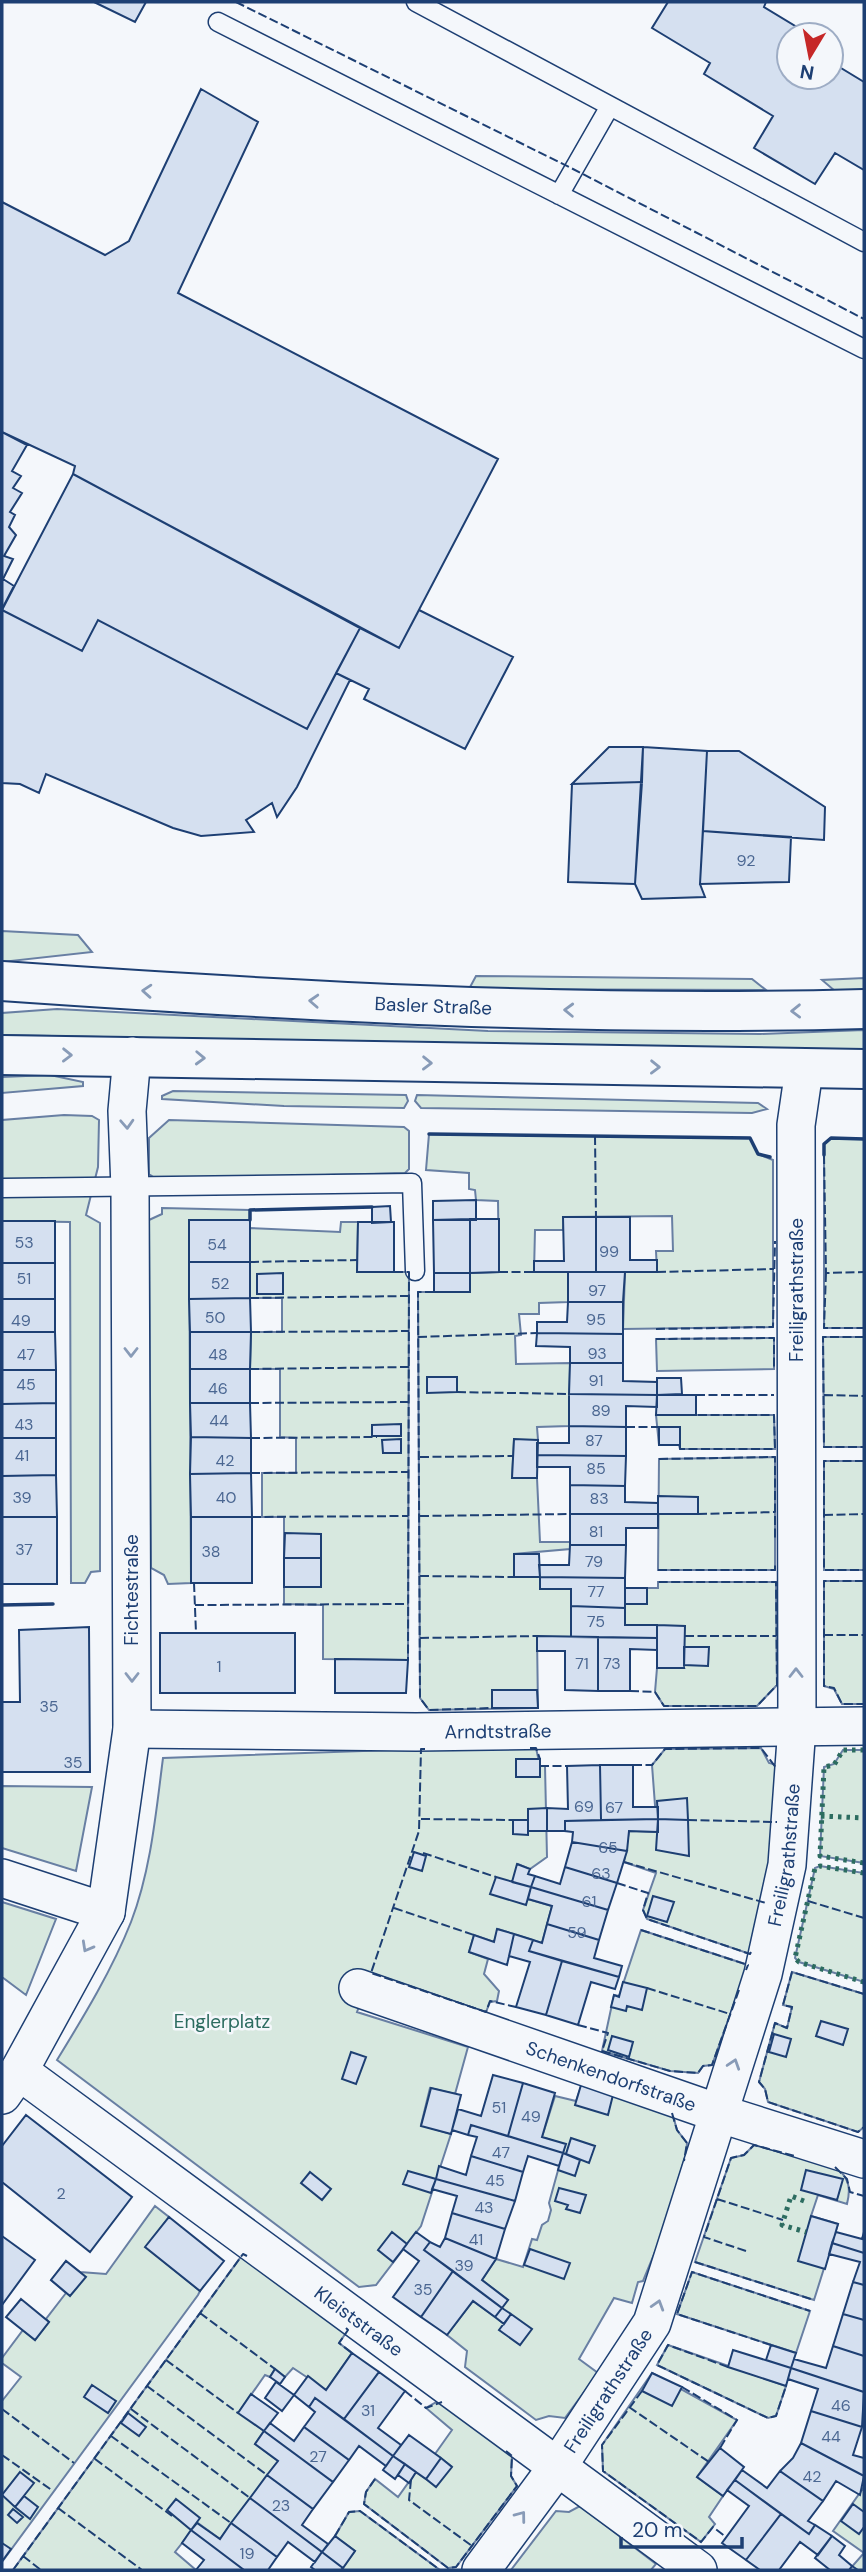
<svg xmlns="http://www.w3.org/2000/svg" width="866" height="2572" viewBox="0 0 866 2572" font-family="'DM Sans',sans-serif">
<style>
.green{fill:#d7e8df;stroke:#687fa3;stroke-width:2}
.building{fill:#d5e0f0;stroke:#1d3f73;stroke-width:2}
.lines{fill:none;stroke-linecap:round;stroke-linejoin:round}
.service-casing{stroke:#1d3f73;stroke-width:21}
.minor-casing{stroke:#1d3f73;stroke-width:40}
.primary-casing{stroke:#1d3f73;stroke-width:42}
.service{stroke:#f4f7fb;stroke-width:18}
.minor{stroke:#f4f7fb;stroke-width:37}
.primary{stroke:#f4f7fb;stroke-width:38}
.hedge{stroke:#2c6c60;stroke-width:5;stroke-dasharray:3.5 5;stroke-linecap:butt}
.fence{stroke:#1d3f73;stroke-width:2;stroke-dasharray:9 3.5;stroke-linecap:butt}
.wall{stroke:#1d3f73;stroke-width:3.5}
.oneway{stroke:#889bb7}
.labels{text-anchor:middle;stroke-width:5;stroke-linejoin:round;paint-order:stroke}
.number-label{font-size:16px;fill:#4b6792}
.street-label{font-size:19px;fill:#1d3f73;stroke:#f4f7fb}
.park-label{font-size:19px;fill:#2c6c60;stroke:#f4f7fb}
</style>
<rect width="100%" height="100%" fill="#f4f7fb"/>
<path class="green" d="M2,931L78,935L92,952L2,962Z
M476,976L752,979L766,990L469,989Z
M864,978V990L835,991L822,980Z
M57,1009L488,1031L760,1034L864,1030V1052L2,1035V1013Z
M50,1075L83,1082V1086L2,1093V1077Z
M173,1091L406,1095L408,1101L404,1108L284,1106L162,1099V1096Z
M417,1095L758,1103L767,1109L752,1113L421,1108L415,1101Z
M64,1115L92,1116L99,1120L98,1167L86,1215L100,1223V1571L91,1572L85,1583H71L70,1222L2,1221V1120Z
M169,1120L404,1127L409,1131V1169L405,1173L156,1179L149,1174V1138Z
M429,1134L750,1138L758,1154L773,1160V1327L623,1329L625,1272H657L656,1251H673L672,1216L564,1217L563,1230H535L534,1272H568V1302L539,1303V1314H519L521,1335L515,1336L516,1364L570,1363L569,1426L537,1427L538,1440H514L512,1478H537L540,1542H570V1549L514,1554V1577H540V1589H571V1637H537L538,1708L429,1710L420,1698L418,1292H470V1273L499,1272L498,1201L476,1200L475,1190L469,1189V1173L426,1170Z
M831,1138L864,1139V1328H824V1144Z
M162,1208L250,1210V1220L189,1221L191,1583L168,1584L164,1575L151,1568L149,1220L162,1214Z
M341,1222H358L357,1272H409L408,1660L323,1659V1605L284,1604V1517H262V1473H296V1438L280,1437V1369H250L251,1332H282V1298H250V1228L340,1232Z
M823,1337H864V1447H824Z
M774,1338V1369L657,1371L656,1339Z
M656,1415H774L775,1449H680L679,1445H659Z
M775,1457V1570H658L659,1459Z
M824,1461H864V1570H824Z
M824,1581H864V1704H842L834,1689L824,1686Z
M658,1582H776L777,1685L757,1706H664L655,1692L657,1668H684L657,1625H625V1588H658Z
M536,1748L540,1766H545L547,1857L530,1869L518,1864L513,1882L531,1887L528,1899L552,1906L542,1943L498,1929L494,1942L474,1935L469,1952L488,1959L484,1974L499,1991L497,2001L490,2002L486,2012L371,1974L357,2012L468,2047L455,2094L430,2088L421,2125L451,2134L421,2226L376,2285L359,2287L57,2060C84,2016 112,1970 131,1922C151,1870 156,1812 163,1758L421,1749Z
M761,1748L769,1763L777,1765V1844L750,1954L647,1919L643,1910L656,1873L624,1862L629,1831L657,1832L652,1765L665,1749Z
M843,1750H864V1863L820,1856L824,1767L834,1764Z
M2,1786L92,1787L76,1871L2,1848Z
M820,1866L864,1873V1982L799,1962L795,1958L815,1868Z
M2,1902L56,1919L26,1995L2,1977Z
M641,1930L748,1965L712,2065L703,2066L698,2073L670,2071L602,2051L614,1995L619,1996Z
M792,1972L864,1994V2127L858,2132L768,2102L765,2089L759,2082L775,2023L787,2028L792,2007L783,2005Z
M582,2084L672,2112L677,2130L687,2143L686,2154L660,2240L643,2281L638,2282L632,2303L614,2298L579,2359L598,2373L565,2418L549,2416L536,2420L465,2367L467,2351L447,2335L473,2301L494,2316L508,2300L482,2280L496,2259L523,2267L532,2239L537,2240L542,2225L548,2221L551,2210L549,2203L565,2145L542,2137L555,2096L576,2101Z
M754,2145L838,2168C849,2180 851,2188 847,2204L818,2195L811,2216L838,2224L814,2300L695,2262L731,2158L744,2155Z
M155,2206L169,2217L146,2247L200,2291L198,2295L2,2562V2401L21,2377L2,2363V2358L23,2330L35,2340L49,2322L46,2319L66,2293L51,2280L66,2261L80,2272L106,2274Z
M243,2254L348,2330L339,2343L352,2353L326,2390L293,2368L285,2377L275,2369L270,2377L265,2375L239,2412L264,2431L255,2444L278,2461L220,2539L198,2523L175,2552L196,2570H13Z
M692,2272L810,2311L796,2353L677,2314Z
M668,2345L786,2386L776,2416L768,2418L657,2365Z
M652,2373L737,2420L697,2477L723,2496L709,2517L715,2524L701,2542L603,2471L602,2445Z
M440,2400L512,2456L511,2476L517,2486L456,2567L448,2568L364,2504L366,2492L375,2479L398,2497L416,2472L436,2486L451,2466L435,2454L452,2430L426,2408Z
M864,2487V2570H849L864,2553L833,2531Z
M580,2506L656,2564L651,2570H511L556,2511L569,2512Z
M360,2511L440,2570H341L355,2551L335,2536L349,2512Z"/>
<path class="building" d="M94,2H146L135,22Z
M668,2H766L764,7L810,35H789V77H831V62L864,82V170L835,153L815,184L754,148L773,116L704,74L710,63L652,28Z
M201,89L258,122L178,293L498,459L399,648L73,474L75,466L2,432V202L105,255L129,241Z
M2,432L27,445L12,471L21,476L13,488L22,493L10,512L15,515L9,527L16,535L4,556L13,559L3,579L14,586L2,609Z
M73,474L360,628L307,729L98,620L82,651L2,610Z
M2,610L82,651L98,620L307,729L336,673L350,680L297,787L277,817L272,803L246,820L254,832L201,836L173,828L46,774L39,793L20,784L2,783Z
M419,610L513,657L465,749L364,699L369,689L336,673L360,628L399,648Z
M609,747H643L642,782L572,784Z
M643,747L707,751L700,884L705,897L642,899L635,884Z
M707,751H739L825,807L824,840L703,831Z
M642,782L635,884L568,882L572,784Z
M703,831L791,837L789,882L700,884Z
M476,1200V1220H433V1201Z
M390,1206L391,1222L372,1223V1207Z
M563,1217H596V1272H534V1261H564Z
M596,1217H630V1260H657V1272H596Z
M470,1219V1273H434L433,1220Z
M470,1219H499V1272L470,1273Z
M189,1220H250V1262H189Z
M2,1221H55V1263H2Z
M358,1222H394V1272H357Z
M189,1262H250V1298L189,1299Z
M2,1263H55V1299H2Z
M568,1272H625L623,1302H568Z
M283,1273V1294H257V1274Z
M434,1273H470V1292H434Z
M250,1298L251,1332H190L189,1299Z
M2,1299H55V1332H2Z
M568,1302H623V1334L537,1333V1322H567Z
M2,1332H55L56,1370H2Z
M190,1332H251L250,1369H190Z
M537,1333L623,1334V1363H570V1347L536,1346Z
M570,1363H623V1381L657,1382V1395L569,1394Z
M190,1369H250V1403H190Z
M2,1370H56V1403L2,1404Z
M427,1377H457V1392L427,1393Z
M657,1378H681L682,1394L657,1395Z
M569,1394L657,1395V1407L626,1406V1427L569,1426Z
M657,1395H696V1415H656Z
M56,1403V1438H2V1404Z
M190,1403H250L251,1438L191,1437Z
M401,1424V1436H372V1425Z
M569,1426L626,1427V1456L537,1455V1443H569Z
M659,1427H680V1445H659Z
M191,1437L251,1438V1473L190,1474Z
M2,1438H56V1475L2,1476Z
M401,1439V1453H383L382,1440Z
M514,1439L538,1440L537,1478H512Z
M537,1455L626,1456L625,1486L570,1485V1467H537Z
M251,1473L252,1517H191L190,1474Z
M56,1475L57,1517H2V1476Z
M570,1485L625,1486V1502L658,1503V1514H570Z
M658,1496L698,1497V1514H658Z
M570,1514H658V1528H626V1545H570Z
M2,1517H57V1584H2Z
M191,1517H252V1583H191Z
M285,1533L321,1534V1558H284Z
M570,1545H626L625,1578L540,1577L539,1565H569Z
M514,1554H539L540,1577H514Z
M284,1558H321V1587H284Z
M540,1577L625,1578V1608L571,1606V1589H540Z
M625,1588H647V1604H625Z
M571,1606L625,1608V1625H657V1638L571,1637Z
M657,1625L685,1626L684,1668H657Z
M89,1627L90,1772H2V1702H20L19,1630Z
M160,1633H295V1693H160Z
M537,1636L598,1637V1691L565,1690V1651H537Z
M598,1637L657,1638V1650L630,1649V1691H598Z
M684,1647H709L708,1666L684,1665Z
M335,1659L408,1660L406,1693H335Z
M492,1690H537L538,1708H492Z
M516,1759H540V1777H516Z
M600,1765H633V1807H658V1819L601,1820Z
M600,1765L601,1820L565,1821V1831H547V1808L568,1809L567,1766Z
M687,1798L688,1820L658,1819L657,1801Z
M547,1808V1831H528V1809Z
M658,1819V1832L629,1831L627,1851L572,1842L573,1832L565,1831V1821Z
M658,1819L688,1820L689,1856L656,1850Z
M513,1820H528V1835L513,1834Z
M572,1842L627,1851L617,1883L565,1867Z
M414,1852L426,1856L422,1871L409,1867Z
M517,1864L530,1869L528,1874L535,1876L531,1887L512,1882Z
M565,1867L617,1883L608,1910L531,1887L535,1876L560,1884Z
M496,1877L531,1887L526,1905L490,1894Z
M531,1887L608,1910L599,1940L547,1924L552,1906L528,1899Z
M653,1896L674,1902L667,1922L647,1916Z
M547,1924L599,1940L594,1958L622,1966L619,1977L529,1951L533,1940L542,1943Z
M497,1929L514,1934L507,1965L469,1952L474,1935L494,1942Z
M514,1934L533,1940L529,1951L562,1961L546,2015L516,2007L530,1962L509,1956Z
M562,1961L619,1977L615,1989L591,1982L578,2025L546,2015Z
M623,1982L647,1988L642,2010L627,2006L626,2011L611,2007L614,1995L619,1997Z
M821,2021L848,2029L843,2045L816,2036Z
M774,2034L791,2039L786,2057L769,2052Z
M612,2036L633,2042L629,2057L608,2050Z
M351,2052L366,2057L356,2084L342,2079Z
M493,2075L523,2083L508,2136L471,2125L468,2135L452,2130L458,2109L481,2116Z
M523,2083L555,2093L542,2137L566,2144L563,2153L508,2136Z
M581,2085L613,2095L608,2115L575,2105Z
M431,2088L461,2095L451,2134L421,2126Z
M26,2115L132,2197L90,2252L2,2182V2146Z
M471,2125L563,2153L559,2166L528,2156L523,2172L471,2156L477,2137L468,2135Z
M571,2138L595,2146L589,2163L566,2154Z
M563,2153L580,2160L575,2176L558,2170Z
M471,2156L523,2172L515,2201L436,2179L439,2166L466,2175Z
M806,2170L843,2179L837,2200L801,2190Z
M408,2171L436,2179L431,2193L403,2184Z
M310,2172L331,2189L322,2200L301,2183Z
M436,2179L515,2201L505,2229L452,2213L457,2196L432,2189Z
M559,2188L586,2195L580,2213L566,2209L568,2205L555,2201Z
M452,2213L505,2229L496,2259L445,2238Z
M811,2216L838,2224L825,2269L798,2261Z
M169,2217L224,2261L200,2291L145,2247Z
M392,2232L407,2244L393,2262L378,2250Z
M416,2232L430,2242L424,2250L453,2271L421,2317L393,2297L419,2261L403,2249Z
M836,2232L862,2239L864,2232V2253L832,2243Z
M2,2236L35,2260L2,2305Z
M445,2238L496,2259L482,2280L508,2300L502,2308L424,2250L430,2242L440,2247Z
M832,2243L864,2253V2285L853,2282L860,2262L829,2254Z
M530,2249L570,2263L564,2279L524,2265Z
M66,2261L86,2277L70,2296L51,2280Z
M453,2271L502,2308L495,2317L473,2301L447,2335L421,2317Z
M853,2282L864,2285V2320L843,2314Z
M21,2299L49,2322L35,2340L6,2317Z
M502,2308L511,2314L504,2324L495,2317Z
M511,2314L532,2329L520,2345L499,2330Z
M843,2314L864,2320V2356L833,2346Z
M771,2345L796,2353L791,2368L766,2360Z
M833,2346L864,2356V2392L791,2368L794,2359L826,2368Z
M733,2350L791,2368L786,2386L728,2367Z
M352,2353L379,2372L344,2419L315,2398L309,2407L294,2395L308,2376L326,2390Z
M791,2368L864,2392L862,2427L811,2411L818,2389L788,2379Z
M275,2369L285,2377L280,2384L270,2377Z
M379,2372L405,2391L378,2428L401,2445L393,2456L344,2419Z
M652,2373L682,2387L672,2406L642,2391Z
M276,2382L294,2395L282,2411L265,2398Z
M92,2385L116,2401L108,2413L84,2397Z
M251,2394L278,2413L264,2431L238,2413Z
M315,2398L393,2456L386,2466L359,2446L349,2460L304,2427L315,2412L309,2407Z
M811,2411L862,2427L853,2455L864,2458V2476L801,2443Z
M128,2413L146,2427L139,2436L121,2423Z
M270,2423L294,2441L304,2427L349,2460L333,2482L264,2431Z
M264,2431L333,2482L313,2509L267,2475L278,2461L255,2444Z
M409,2435L441,2458L426,2479L393,2456Z
M801,2443L864,2476L860,2495L836,2481L823,2501L780,2471L793,2458Z
M720,2448L744,2467L723,2496L697,2477Z
M393,2456L405,2464L395,2479L383,2470Z
M441,2458L452,2467L436,2487L426,2479Z
M405,2464L416,2472L409,2483L398,2475Z
M742,2470L767,2488L780,2471L823,2501L808,2521L815,2525L809,2534L735,2480Z
M20,2472L34,2483L15,2507L2,2495Z
M267,2475L313,2509L302,2525L328,2544L322,2552L250,2498Z
M735,2480L781,2514L746,2560L722,2543L749,2506L727,2490Z
M24,2496L38,2507L30,2519L15,2507Z
M250,2498L322,2552L315,2562L288,2542L277,2557L231,2523Z
M176,2499L200,2518L191,2530L167,2510Z
M853,2504L864,2512V2527L859,2534L841,2521Z
M13,2509L23,2517L17,2523L8,2515Z
M781,2514L809,2534L815,2525L832,2536L818,2555L800,2542L779,2570H760L746,2560Z
M197,2523L220,2539L231,2523L277,2557L268,2570H244L191,2530Z
M191,2530L244,2570H196L204,2560L182,2543Z
M335,2536L355,2551L343,2568L322,2552Z
M832,2536L845,2546L839,2555L852,2566L849,2570H830L815,2558Z
M2,2543L11,2549L3,2560H2Z
M322,2552L343,2568L341,2570H315L311,2567Z"/>
<g class="lines">
<g class="service-casing">
<path id="service" d="M416,2L864,242
M218,22L864,349
M559,195L610,106
M2,1188L412,1183L415,1271"/>
</g>
<g class="minor-casing">
<g id="minor">
<path id="s1" d="M132,1729L416,1732L864,1726"/>
<path d="M2,1878L106,1912"/>
<path id="s2" d="M358,1988L718,2113L864,2159"/>
<path id="s3" d="M19,2071L698,2570"/>
<path d="M2,2095L19,2071L106,1912L132,1729L130,1188L127,1111L132,1056"/>
<path id="s4" d="M481,2570L558,2466L652,2323L763,1974L787,1865L797,1726L796,1125L804,1070"/>
</g>
</g>
<g class="primary-casing">
<g id="primary">
<path id="s5" d="M2,981C289,1001 576,1017 864,1009"/>
<path d="M2,1055L864,1069"/>
</g>
</g>
<use href="#service" class="service"/>
<use href="#minor" class="minor"/>
<use href="#primary" class="primary"/>
<path class="hedge" d="M864,1750H843L834,1765L824,1767L820,1856L864,1863
M821,1816L864,1818
M864,1873L820,1866L815,1868L795,1958L799,1962L864,1982
M804,2201L791,2196L782,2225L806,2232"/>
<path class="fence" d="M236,2L573,169L864,319
M595,1136L596,1217
M824,1155L826,1273L864,1272
M250,1262L357,1260
M394,1272H409L408,1660
M499,1272H534
M657,1272L774,1269
M826,1273L824,1328H864
M434,1292H418L420,1698L429,1710L492,1708
M250,1298L409,1296
M656,1329L773,1327L775,1241
M251,1332L409,1331
M418,1337L537,1333
M864,1337H823L824,1447H864
M656,1339L774,1338V1369
M250,1369L409,1367
M457,1392L569,1394
M696,1395H774
M824,1395L864,1396
M250,1403L409,1402
M626,1427H659
M251,1438L377,1437
M680,1445V1449H775L774,1415H696
M420,1457L513,1456
M659,1459L775,1457V1541
M864,1461H824V1570H864
M251,1473L408,1472
M698,1514L775,1512
M824,1515L864,1514
M420,1516L570,1514
M252,1517L408,1516
M658,1570H775V1564
M420,1576L514,1577
M864,1581H824V1686L834,1688L842,1704H864
M194,1583L196,1633
M195,1605L408,1604
M824,1635H864
M685,1636H776
M420,1638L537,1636
M630,1691L655,1692L664,1706H757L777,1685L776,1582H658
M530,1748H536L540,1759
M425,1749H421L419,1831L371,1973L486,2012L490,2001L516,2007
M633,1765H652L665,1749L761,1748L777,1769
M540,1766H567
M421,1819L513,1820
M688,1820L777,1822
M423,1853L496,1877
M624,1862L766,1903
M617,1883L648,1893L643,1910L647,1919L750,1954L751,1952
M808,1901L864,1918
M394,1908L474,1935
M641,1930L748,1965L746,1970
M647,1988L730,2014
M864,1994L792,1972L783,2005L792,2007L787,2028L775,2023L759,2082L765,2089L768,2102L858,2132L864,2127
M578,2025L608,2033L602,2051L670,2071L698,2073L703,2066L712,2065L739,1990
M672,2113L677,2130L687,2143L684,2161
M835,2167L847,2179L850,2192L864,2196
M717,2199L783,2220
M746,2251L704,2237L731,2158L744,2155L754,2145L795,2156
M695,2262L814,2300
M200,2313L275,2369
M346,2328L348,2330L339,2343L352,2353
M771,2345L677,2314L692,2272L810,2311
M166,2360L238,2413
M728,2367L668,2345L657,2365L768,2418L776,2416L786,2386
M147,2386L267,2475
M682,2387L737,2420L720,2448
M405,2391L426,2408L442,2402
M642,2391L602,2445L603,2471L701,2542L713,2527L726,2537
M629,2407L709,2462
M2,2409L74,2463
M131,2409L250,2498
M111,2436L231,2523
M2,2455L53,2491
M95,2459L172,2516
M375,2479L366,2492L364,2504L448,2568L456,2567L517,2486L511,2476L512,2456L506,2451
M411,2480L409,2500L472,2546
M58,2508L142,2570
M335,2536L349,2512L360,2511L440,2570
M23,2556L41,2570
M852,2566L858,2570
M13,2570L243,2254L247,2256"/>
<path class="wall" d="M429,1134L750,1138L758,1154L770,1157
M824,1155V1144L831,1138L864,1139
M250,1220V1210L372,1207
M2,1605L53,1604"/>
</g>
<defs><path id="oneway-chevron" d="M-2-3.5L2.5 0L-2 3.5" fill="none" stroke-width="1.6" stroke-linecap="round" stroke-linejoin="round" transform="scale(1.75)"/></defs>
<g class="oneway">
<use href="#oneway-chevron" transform="translate(147 991) rotate(-176)"/>
<use href="#oneway-chevron" transform="translate(314 1001) rotate(-177)"/>
<use href="#oneway-chevron" transform="translate(569 1010) rotate(-178)"/>
<use href="#oneway-chevron" transform="translate(796 1011) rotate(179)"/>
<use href="#oneway-chevron" transform="translate(67 1055) rotate(1)"/>
<use href="#oneway-chevron" transform="translate(200 1058) rotate(2)"/>
<use href="#oneway-chevron" transform="translate(427 1063) rotate(1)"/>
<use href="#oneway-chevron" transform="translate(655 1067) rotate(1)"/>
<use href="#oneway-chevron" transform="translate(127 1124) rotate(87)"/>
<use href="#oneway-chevron" transform="translate(131 1352) rotate(90)"/>
<use href="#oneway-chevron" transform="translate(796 1673) rotate(-90)"/>
<use href="#oneway-chevron" transform="translate(132 1677) rotate(90)"/>
<use href="#oneway-chevron" transform="translate(87 1947) rotate(119)"/>
<use href="#oneway-chevron" transform="translate(734 2064) rotate(-72)"/>
<use href="#oneway-chevron" transform="translate(658 2305) rotate(-73)"/>
<use href="#oneway-chevron" transform="translate(521 2516) rotate(-53)"/>
</g>
<g class="labels">
<g class="number-label">
<text x="746" y="866">92</text>
<text x="24" y="1248">53</text>
<text x="217" y="1250">54</text>
<text x="609" y="1257">99</text>
<text x="24" y="1284">51</text>
<text x="220" y="1289">52</text>
<text x="597" y="1296">97</text>
<text x="215" y="1323">50</text>
<text x="596" y="1325">95</text>
<text x="21" y="1326">49</text>
<text x="597" y="1359">93</text>
<text x="26" y="1360">47</text>
<text x="218" y="1360">48</text>
<text x="596" y="1386">91</text>
<text x="26" y="1390">45</text>
<text x="218" y="1394">46</text>
<text x="601" y="1416">89</text>
<text x="219" y="1426">44</text>
<text x="24" y="1430">43</text>
<text x="594" y="1446">87</text>
<text x="22" y="1461">41</text>
<text x="225" y="1466">42</text>
<text x="596" y="1474">85</text>
<text x="22" y="1503">39</text>
<text x="226" y="1503">40</text>
<text x="599" y="1504">83</text>
<text x="596" y="1537">81</text>
<text x="24" y="1555">37</text>
<text x="211" y="1557">38</text>
<text x="594" y="1567">79</text>
<text x="596" y="1597">77</text>
<text x="596" y="1627">75</text>
<text x="582" y="1669">71</text>
<text x="612" y="1669">73</text>
<text x="219" y="1672">1</text>
<text x="49" y="1712">35</text>
<text x="73" y="1768">35</text>
<text x="584" y="1812">69</text>
<text x="614" y="1813">67</text>
<text x="608" y="1853">65</text>
<text x="601" y="1879">63</text>
<text x="589" y="1907">61</text>
<text x="577" y="1938">59</text>
<text x="499" y="2113">51</text>
<text x="531" y="2122">49</text>
<text x="501" y="2158">47</text>
<text x="495" y="2186">45</text>
<text x="61" y="2199">2</text>
<text x="484" y="2213">43</text>
<text x="476" y="2245">41</text>
<text x="464" y="2271">39</text>
<text x="423" y="2295">35</text>
<text x="841" y="2411">46</text>
<text x="368" y="2416">31</text>
<text x="831" y="2442">44</text>
<text x="318" y="2462">27</text>
<text x="812" y="2482">42</text>
<text x="281" y="2511">23</text>
<text x="247" y="2559">19</text>
</g>
<g class="street-label">
<text dy="7" stroke="none"><textPath href="#s5" startOffset="432">Basler Straße</textPath></text>
<text transform="translate(796 1290) rotate(-90)" y="7">Freiligrathstraße</text>
<text transform="translate(131 1590) rotate(-90)" y="7">Fichtestraße</text>
<text dy="7" stroke="none"><textPath href="#s1" startOffset="366">Arndtstraße</textPath></text>
<text dy="7" stroke="none"><textPath href="#s4" startOffset="788">Freiligrathstraße</textPath></text>
<text dy="7" stroke="none"><textPath href="#s2" startOffset="268">Schenkendorfstraße</textPath></text>
<text dy="7" stroke="none"><textPath href="#s3" startOffset="422">Kleiststraße</textPath></text>
<text dy="7" stroke="none"><textPath href="#s4" startOffset="220">Freiligrathstraße</textPath></text>
</g>
<g class="park-label">
<text x="222" y="2028">Englerplatz</text>
</g>
</g>
<rect width="866" height="2572" fill="none" stroke="#1d3f73" stroke-width="7"/>
<g transform="translate(810 56) rotate(190)"><circle r="33" fill="#f4f7fb" stroke="#9eadc5" stroke-width="2"/>
<path d="M0-5L12 26L0 18L-12 26Z" fill="#c62828"/>
<text y="-10" font-size="19" font-weight="bold" text-anchor="middle" fill="#1d3f73">N</text>
</g>
<path d="M621 2537v10h121v-10" fill="none" stroke="#1d3f73" stroke-width="3.5"/>
<text x="632" y="2537" font-size="21" fill="#1d3f73" stroke="#f4f7fb" stroke-width="5" paint-order="stroke">20 m</text>
</svg>
